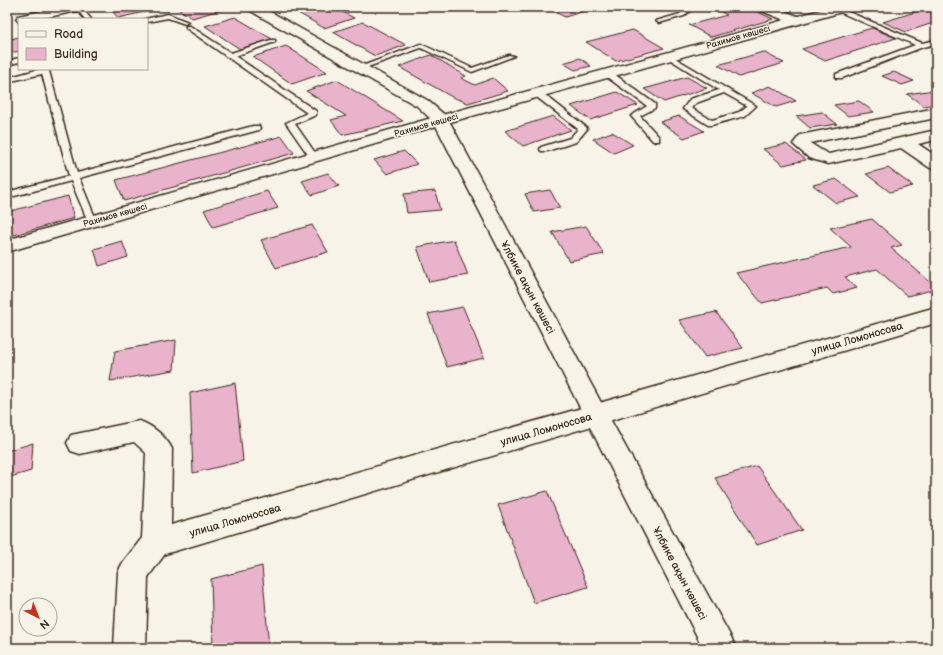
<svg xmlns="http://www.w3.org/2000/svg" width="943" height="655" viewBox="0 0 943 655" font-family="'Balsamiq Sans',sans-serif">
<style>
.building{fill:#e9b3cc;stroke:#3b2a1e}
.lines{fill:none;stroke-linecap:round;stroke-linejoin:round}
.service-casing{stroke:#3b2a1e;stroke-width:3}
.minor-casing{stroke:#3b2a1e;stroke-width:3}
.tertiary-casing{stroke:#3b2a1e;stroke-width:3}
.secondary-casing{stroke:#3b2a1e;stroke-width:3}
.service{fill:#f7f3e8;fill-rule:evenodd}
.minor{fill:#f7f3e8;fill-rule:evenodd}
.tertiary{fill:#f7f3e8;fill-rule:evenodd}
.secondary{fill:#f7f3e8;fill-rule:evenodd}
.labels{text-anchor:middle;stroke-width:3;stroke-linejoin:round;paint-order:stroke}
.far-street-label{font-size:9px;fill:#3b2a1e;stroke:#f7f3e8}
.street-label{font-size:11px;fill:#3b2a1e;stroke:#f7f3e8}
</style>
<rect width="100%" height="100%" fill="#f7f3e8"/>
<filter id="ink" filterUnits="userSpaceOnUse"><feTurbulence type="fractalNoise" baseFrequency=".025" numOctaves="2"/><feDisplacementMap in="SourceGraphic" scale="8" xChannelSelector="R" yChannelSelector="G"/><feConvolveMatrix kernelMatrix="1 2 1 2 8 2 1 2 1" color-interpolation-filters="sRGB"/></filter>
<g filter="url(#ink)">
<path class="building" d="M109,7H166L118,18Z
M175,7H220L224,9L192,18Z
M288,7H333L354,18L324,28Z
M545,7H587L591,9L565,17Z
M712,7H747L773,19L711,37L689,25L727,15Z
M931,7H936V22L906,32L883,22Z
M235,17L272,39L240,49L205,26Z
M363,22L406,45L375,56L333,32Z
M872,28L896,38L825,61L802,49Z
M633,30L664,48L616,61L586,42Z
M19,37V51L7,54V40Z
M286,46L327,72L292,84L253,57Z
M763,52L784,63L739,77L718,65Z
M431,55L466,76L461,78L475,85L493,78L508,91L468,103L452,97L399,67Z
M580,58L591,66L575,70L563,63Z
M894,72L914,81L902,85L882,76Z
M687,77L707,88L664,102L644,89Z
M337,80L403,121L342,135L331,120L346,116L306,91Z
M770,86L796,101L776,107L751,93Z
M934,90L936,91V104L924,106L907,94Z
M617,92L638,105L590,120L571,106Z
M859,101L874,112L848,116L834,105Z
M822,112L837,124L810,128L796,116Z
M553,116L571,130L523,146L505,131Z
M679,116L704,131L684,138L660,122Z
M612,132L633,145L614,153L593,139Z
M282,136L294,153L124,201L116,180Z
M786,144L806,160L783,165L763,149Z
M404,151L417,164L387,174L374,160Z
M888,168L913,186L890,192L866,174Z
M328,173L339,186L312,195L302,181Z
M836,179L860,197L836,203L813,185Z
M550,190L560,208L534,212L525,194Z
M267,191L278,208L213,227L204,210Z
M435,191L440,210L407,213L404,194Z
M68,196L74,218L7,237V212Z
M872,219L902,245L891,248L936,287V289L907,296L877,269L845,277L857,288L833,294L827,288L762,303L736,273L851,247L830,228Z
M312,225L328,252L276,268L261,240Z
M586,226L604,254L569,261L552,232Z
M454,240L468,275L429,282L417,247Z
M122,241L128,257L99,266L94,249Z
M463,307L484,358L447,367L428,314Z
M716,312L743,348L705,357L679,320Z
M176,340L174,370L110,381L115,351Z
M235,383L243,461L193,473L190,393Z
M33,443L31,471L7,478V451Z
M757,466L802,530L757,545L715,478Z
M547,491L588,587L534,603L498,505Z
M262,566L269,648H213L211,579Z"/>
<g class="lines">
<g class="service-casing">
<path id="service" d="M75,7H81L91,19H85Z
M421,7H428L429,8L426,10Z
M680,7H687L691,10L684,16L659,23L656,21L680,14L684,10Z
M835,8H839L922,43L936,40V44L923,47L842,78H836V74L915,45L835,10Z
M168,14L188,22L185,24L168,18L147,22V19H145Z
M186,26H190L231,53L271,40H275V42L235,56L316,111V115L295,124L318,157L317,159H311L286,123L307,113L186,28Z
M421,44L472,68L509,55L514,56L472,72L421,48L362,69L357,68Z
M666,55H670L756,106L745,116L711,125H708L683,109L690,99L719,90L666,57ZM724,93L747,106L739,112L712,120L691,108L696,103Z
M19,58V62L7,65V61Z
M40,69H48L49,71L77,173L253,126H259L260,128L259,130L79,178L97,222L95,224H89L71,181L7,198V192L69,176L42,74L7,82V78Z
M604,71H610L655,104V108L640,116L659,137V141H653L631,116L647,106L604,75Z
M534,91H540L586,127L587,129L576,142L547,151H541L540,149L541,147L570,138L578,129L534,95Z"/>
</g>
<g class="minor-casing">
<path id="minor" d="M61,7H84L82,10L39,19H19V22L16,19L18,16Z
M757,7H774L800,17L802,20L800,23H792L759,10Z
M936,108V118L810,143L821,150L829,154L936,130V140L918,144L936,156V169L930,168L901,148L828,164L809,158L793,144L800,135Z
M936,307V323L165,554L148,577L146,648H114L118,572L123,562L142,538L146,453L134,442L80,454L71,451L67,443L71,435L139,421C152,425 166,436 172,449L171,525Z"/>
</g>
<g class="tertiary-casing">
<path id="tertiary" d="M831,7H851L849,10L447,123L7,252V240L435,117Z"/>
</g>
<g class="secondary-casing">
<path id="secondary" d="M247,7H262L427,100L447,117L604,408L731,637L736,648H703L434,122L417,106L249,10Z"/>
</g>
<use href="#service" class="service"/>
<use href="#minor" class="minor"/>
<use href="#tertiary" class="tertiary"/>
<use href="#secondary" class="secondary"/>
</g>
</g>
<g class="labels">
<g class="far-street-label">
<text transform="translate(738 37) rotate(-16)" y="3">Рахимов көшесі</text>
<text transform="translate(426 125) rotate(-16)" y="3">Рахимов көшесі</text>
<text transform="translate(115 215) rotate(-16)" y="3">Рахимов көшесі</text>
</g>
<g class="street-label">
<text transform="translate(528 287) rotate(62)" y="4">Ұлбике ақын көшесі</text>
<text transform="translate(857 338) rotate(-16)" y="4">улица Ломоносова</text>
<text transform="translate(546 429) rotate(-16)" y="4">улица Ломоносова</text>
<text transform="translate(235 520) rotate(-16)" y="4">улица Ломоносова</text>
<text transform="translate(680 573) rotate(62)" y="4">Ұлбике ақын көшесі</text>
</g>
</g>
<rect width="943" height="655" fill="none" stroke="#f7f3e8" stroke-width="24"/>
<rect x="12" y="12" width="919" height="631" fill="none" stroke="#3b2a1e" stroke-width="1.5" filter="url(#ink)"/>
<rect x="18" y="18" width="130" height="52" fill="#f7f3e8" stroke="#aca397"/>
<rect x="26" y="31" width="20" height="6" fill="#f7f3e8" stroke="#aca397"/>
<text x="54" y="38" font-size="12" fill="#3b2a1e">Road</text>
<rect x="26" y="48" width="20" height="12" fill="#e9b3cc" stroke="#aca397"/>
<text x="54" y="58" font-size="12" fill="#3b2a1e">Building</text>
<g transform="translate(38 617) rotate(138)"><circle r="19" fill="#f7f3e8" stroke="#aca397"/>
<path d="M0-3L7 15L0 10L-7 15Z" fill="#c8321e"/>
<text y="-6" font-size="11" font-weight="bold" text-anchor="middle" fill="#3b2a1e">N</text>
</g>
</svg>
